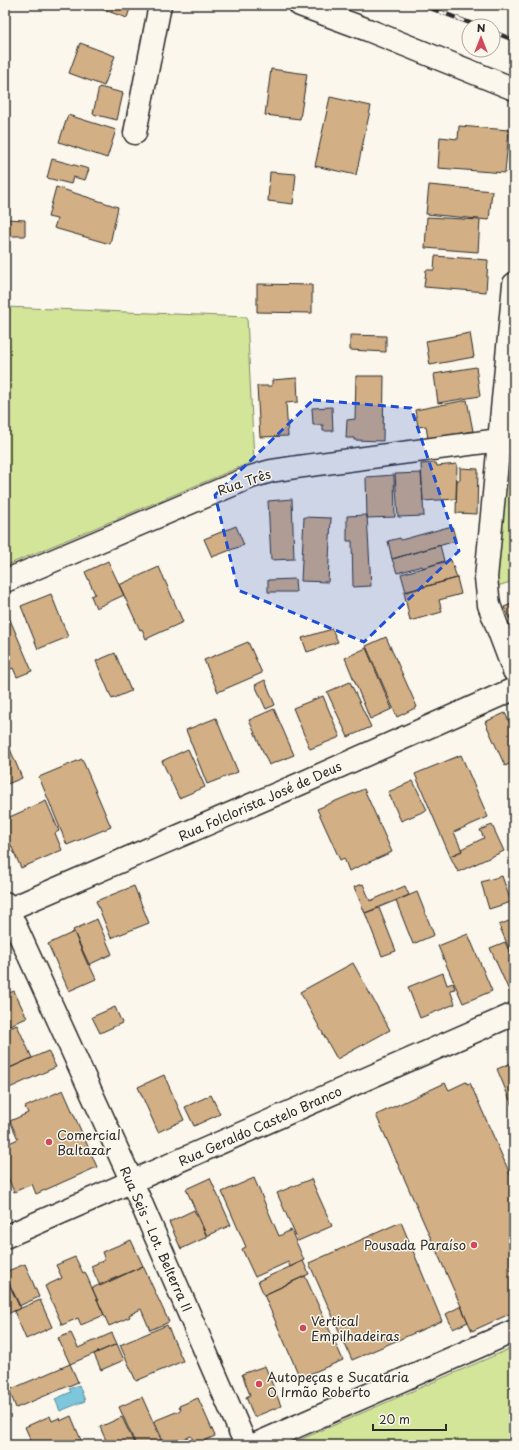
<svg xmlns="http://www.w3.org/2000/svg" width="519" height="1450" viewBox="0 0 519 1450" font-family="'Playpen Sans',sans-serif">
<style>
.green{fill:#d3e599;stroke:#7f8862}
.water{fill:#7cc7dc;stroke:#5c8995}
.building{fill:#d2af85;stroke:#2b2b2b}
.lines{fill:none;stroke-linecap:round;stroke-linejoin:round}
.minor-casing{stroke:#2b2b2b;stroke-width:25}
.major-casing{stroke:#2b2b2b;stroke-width:25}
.minor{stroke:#fbf7ec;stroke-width:22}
.major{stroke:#fbf7ec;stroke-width:22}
.rail-casing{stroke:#2b2b2b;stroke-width:4.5}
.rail{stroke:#fbf7ec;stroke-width:3;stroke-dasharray:9;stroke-linecap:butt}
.marked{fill:#1d4ed8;fill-opacity:0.2;stroke:#1d4ed8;stroke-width:3;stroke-dasharray:8 5;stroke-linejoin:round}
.poi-dot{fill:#d1495b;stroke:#fbf7ec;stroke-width:1.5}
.labels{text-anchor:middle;stroke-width:3;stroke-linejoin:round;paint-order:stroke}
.street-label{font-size:13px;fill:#2b2b2b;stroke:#fbf7ec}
.poi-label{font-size:13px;fill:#2b2b2b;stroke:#fbf7ec;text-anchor:start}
</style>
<rect width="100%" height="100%" fill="#fbf7ec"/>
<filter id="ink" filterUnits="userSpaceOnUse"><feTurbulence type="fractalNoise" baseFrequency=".025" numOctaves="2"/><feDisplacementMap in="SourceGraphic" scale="8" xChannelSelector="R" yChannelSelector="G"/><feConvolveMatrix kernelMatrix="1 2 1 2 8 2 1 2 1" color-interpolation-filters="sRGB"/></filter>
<g filter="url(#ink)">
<path class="green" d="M5,307L247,317L254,461L5,566Z
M514,414V581L494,587Z
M514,1347V1445H288Z"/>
<path class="water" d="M79,1385L85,1401L60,1411L55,1399L71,1392L69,1389Z"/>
<path class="building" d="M28,5H47L46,9Z
M103,5H131L127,18L102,9Z
M80,43L115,56L104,86L69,73Z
M271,69L307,74L300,119L265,115Z
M99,87L123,93L117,120L93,114Z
M330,97L371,106L356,175L315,166Z
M68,115L116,130L107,158L59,142Z
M459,126L509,130L505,173L438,168L440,137L458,139Z
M52,159L89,169L85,180L73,177L71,184L47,178Z
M270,172L296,174L293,204L268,201Z
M429,185L492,191L489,220L426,214Z
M56,187L118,207L110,244L54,228L57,219L48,217Z
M427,217L480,220L478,252L425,248Z
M5,219L25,220V236H5Z
M435,256L488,260L486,292L424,287L426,270H434Z
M257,284L312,285V313L257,312Z
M470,333L474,357L430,365L426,341Z
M350,335L386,336V352L350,350Z
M476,367L480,396L438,403L434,374Z
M356,376H384L383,441L354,440V438H346L347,420L355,419Z
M297,378L298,402L286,403L288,436L260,437L257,386H272V380Z
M467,400L473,431L428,439L426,426L418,427L415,410Z
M332,407L333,431H323V425H313L312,408Z
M436,463L437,466L457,464L456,499L423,501L421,464Z
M460,468L478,469L477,514L456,513L457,480H460Z
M421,473L424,516L398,517L395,474Z
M394,475L395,517L367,518L366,477Z
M292,499L294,559L271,560L268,501Z
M367,515L371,586L353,587L352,541H347V516Z
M304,517L331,518L328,582L301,581Z
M236,526L244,545L212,557L204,539Z
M452,526L456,541L392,559L388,541L400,538L401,540Z
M440,545L444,561L423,568L422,566L397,573L392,559Z
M451,560L457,578L406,592L401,574Z
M108,561L124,595L96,608L91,596L95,594L85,572Z
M159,567L183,622L146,639L142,629L140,630L119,585Z
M457,578L461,594L439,600L442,612L410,621L404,592Z
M295,579L296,592H268V580Z
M51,594L68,637L38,649L21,606Z
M514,603V619L513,617L509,618L504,607Z
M8,615L32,671L17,677L13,668L5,671V616Z
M332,629L338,642L307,652L302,638Z
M386,637L417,707L397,717L366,646Z
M248,642L262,673L218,692L204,660Z
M366,648L392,709L370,719L345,658Z
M115,653L131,691L112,699L96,661Z
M265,680L275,705L266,709L255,685Z
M350,682L371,727L348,737L327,692Z
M323,696L340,737L310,749L293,708Z
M274,709L294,755L269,765L249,720Z
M505,713L514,732V762L505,766L485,722Z
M216,718L238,772L207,784L186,730Z
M8,744L22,778L5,785V746Z
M188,749L205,787L179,798L162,761Z
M461,755L488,817L454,832L462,851L450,856L415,774Z
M82,759L111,827L67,845L39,777Z
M413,781L427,810L401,821L388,792Z
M364,789L392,852L349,871L344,858L340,860L317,809Z
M46,801L59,831L55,833L62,850L21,868L5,832V819Z
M492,825L504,851L458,872L450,856L462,851L461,849L484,838L480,830Z
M502,876L511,902L489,909L481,882Z
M363,884L370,901L405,886L409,895L365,913L354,887Z
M134,886L149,923L111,938L96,901Z
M417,892L434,935L413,944L396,901Z
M379,908L396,951L382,956L365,913Z
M97,919L112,954L88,965L73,930Z
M514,919V960L499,925Z
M74,932L96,979L69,991L48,944Z
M468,934L492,991L463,1003L438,946Z
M505,942L514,962V992L510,993L490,948Z
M353,963L390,1030L337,1059L300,992Z
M443,973L447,985L453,983L455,989L450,990L455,1004L420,1018L408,987Z
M14,991L27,1018L5,1027V995Z
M115,1007L122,1023L100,1033L92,1017Z
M17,1025L32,1058L5,1070V1030Z
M48,1051L56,1067L5,1090V1070Z
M514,1062V1110L497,1069Z
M164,1075L184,1120L158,1132L138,1087Z
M466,1082L467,1084L470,1083L514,1183V1312L472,1331L376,1115L445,1083L449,1090Z
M63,1090L97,1167L36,1194L32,1184L14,1192L6,1173L5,1174V1145L18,1139L10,1121L28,1113L25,1107Z
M211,1095L220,1114L194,1126L185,1107Z
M210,1178L231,1225L207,1236L186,1189Z
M254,1178L279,1236L291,1230L304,1260L290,1267L288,1262L255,1277L242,1249L246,1247L222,1192Z
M311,1179L332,1226L298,1241L277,1193Z
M194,1210L207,1237L181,1249L169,1222Z
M401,1222L442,1321L352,1360L309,1263Z
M131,1240L143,1266L100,1286L91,1266L105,1260L102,1252Z
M75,1257L83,1273L85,1272L104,1315L81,1325L78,1318L62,1325L45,1286L62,1278L56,1265Z
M303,1261L309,1274L264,1295L258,1281Z
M25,1264L39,1297L19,1306L5,1275V1272Z
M143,1266L169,1322L150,1330L141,1309L129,1315L130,1317L109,1326L92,1288Z
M5,1275L21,1308L5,1315Z
M305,1276L343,1360L300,1378L264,1295Z
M40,1300L52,1327L26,1339L14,1311Z
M461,1306L468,1322L453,1329L446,1314Z
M167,1325L183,1361L136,1381L120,1345Z
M71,1333L78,1348L112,1333L117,1344L70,1364L58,1338Z
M117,1344L124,1360L101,1370L94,1354Z
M70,1364L78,1382L16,1408L9,1390Z
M265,1366L281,1406L254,1417L246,1397L250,1395L242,1374Z
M142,1397L163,1444L162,1445H136L119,1407Z
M198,1398L215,1436L195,1445L191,1436L170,1445H165L154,1421L181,1410L179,1406Z
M50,1416L52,1421L59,1418L60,1421L71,1416L83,1445H33L25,1427Z
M122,1417L135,1445H108L100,1427Z"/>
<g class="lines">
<g class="minor-casing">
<path id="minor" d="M300,5L368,30L514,89
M135,133L160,5
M514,284L486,578L489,605L514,671
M5,581L251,477L271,471L297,467L499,440
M5,903L132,1182L246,1445
M5,911L302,783L514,689
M5,1237L514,1014"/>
</g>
<g class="major-casing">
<path id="major" d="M254,1445L514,1331"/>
</g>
<use href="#minor" class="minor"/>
<use href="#major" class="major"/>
<g class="rail-casing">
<path id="rail" d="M422,5L478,26
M493,32L514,40"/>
</g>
<use href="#rail" class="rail"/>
</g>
</g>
<path class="marked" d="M313,400L411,408L459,551L364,642L238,590L215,495Z"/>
<g class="poi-dot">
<circle cx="49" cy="1142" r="4"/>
<circle cx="474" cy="1245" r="4"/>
<circle cx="303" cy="1328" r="4"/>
<circle cx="259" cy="1384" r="4"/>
</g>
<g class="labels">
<g class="street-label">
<text transform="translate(244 482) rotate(-19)" y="5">Rua Três</text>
<text transform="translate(260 801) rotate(-24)" y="5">Rua Folclorista José de Deus</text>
<text transform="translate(260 1126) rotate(-24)" y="5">Rua Geraldo Castelo Branco</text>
<text transform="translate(156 1239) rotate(66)" y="5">Rua Seis - Lot. Belterra II</text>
</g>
<g class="poi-label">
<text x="57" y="1140">Comercial<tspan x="57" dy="15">Baltazar</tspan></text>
<text x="466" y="1250" text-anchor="end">Pousada Paraíso</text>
<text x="311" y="1326">Vertical<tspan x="311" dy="15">Empilhadeiras</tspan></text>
<text x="267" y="1382">Autopeças e Sucataria<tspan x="267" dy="15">O Irmão Roberto</tspan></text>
</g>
</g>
<rect width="519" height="1450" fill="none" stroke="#fbf7ec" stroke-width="20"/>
<rect x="10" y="10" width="499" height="1430" fill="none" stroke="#2b2b2b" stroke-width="1.5" filter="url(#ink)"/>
<g transform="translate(481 38)"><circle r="19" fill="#fbf7ec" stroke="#a8a59f"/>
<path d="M0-3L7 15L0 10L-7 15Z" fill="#d1495b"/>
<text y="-6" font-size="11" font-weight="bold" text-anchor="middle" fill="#2b2b2b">N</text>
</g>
<path d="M373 1424v6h73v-6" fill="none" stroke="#2b2b2b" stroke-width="2"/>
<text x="379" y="1424" font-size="12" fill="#2b2b2b" stroke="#fbf7ec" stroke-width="3" paint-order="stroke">20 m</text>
</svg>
